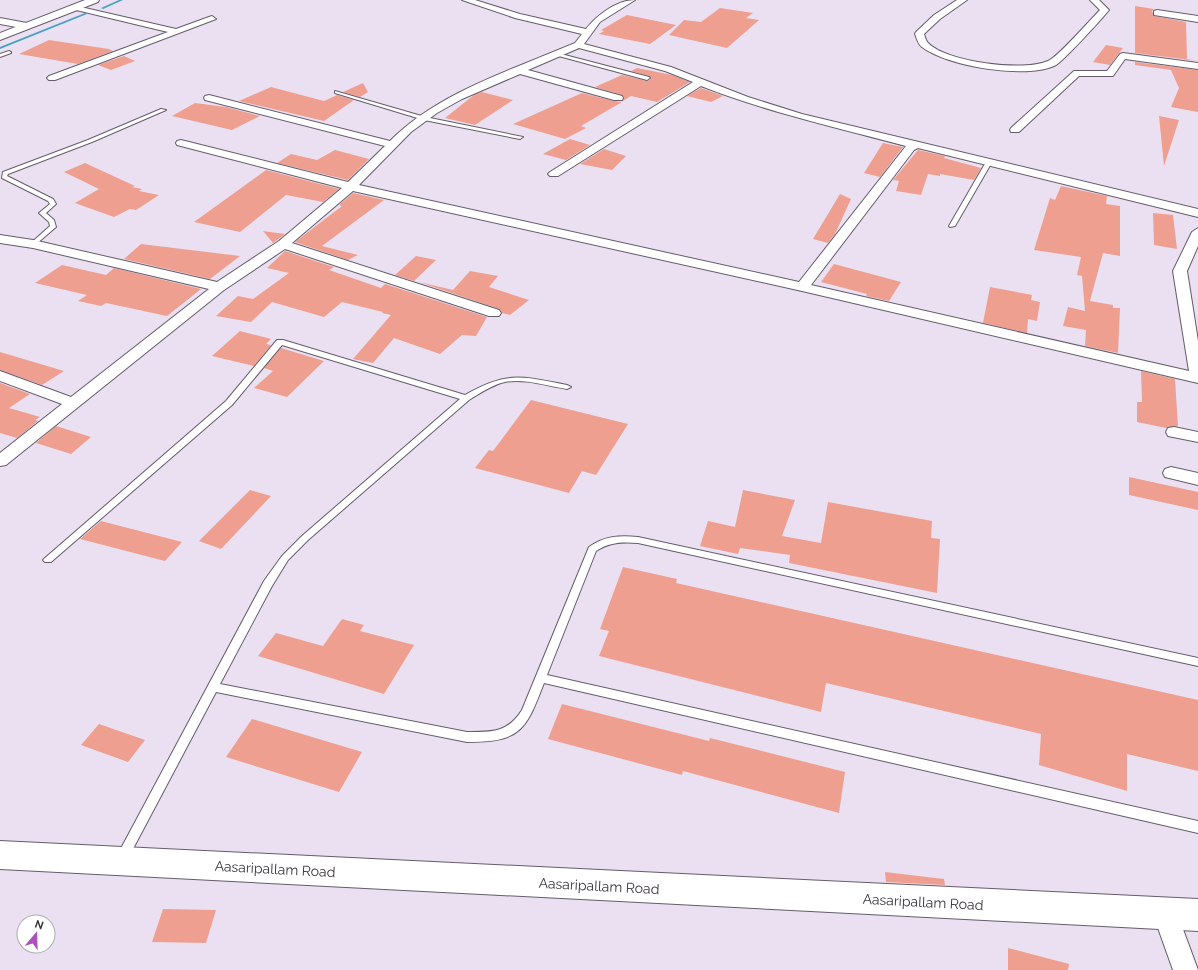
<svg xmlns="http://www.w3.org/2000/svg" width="1198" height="970" viewBox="0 0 1198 970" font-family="Raleway,sans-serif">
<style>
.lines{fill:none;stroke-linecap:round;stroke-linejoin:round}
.stream{fill:#46a1c1;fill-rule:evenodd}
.building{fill:#ee9f90}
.lane-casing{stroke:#655c6a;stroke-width:2}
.street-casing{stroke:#655c6a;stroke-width:2}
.secondary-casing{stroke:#655c6a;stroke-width:2}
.lane{fill:#fff;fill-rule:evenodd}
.street{fill:#fff;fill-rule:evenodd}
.secondary{fill:#fff;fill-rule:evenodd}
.labels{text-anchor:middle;stroke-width:4;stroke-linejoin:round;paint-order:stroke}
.near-street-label{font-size:14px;fill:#39353c;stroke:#fff}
</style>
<rect width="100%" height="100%" fill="#ebe0f1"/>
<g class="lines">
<path class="stream" d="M119,0H123L103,9L101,8Z
M85,13L87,14L0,49V47Z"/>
</g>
<path class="building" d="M1135,6L1154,9L1152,11L1154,16L1186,22L1187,59L1198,61L1135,53Z
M720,8L753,13L746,18L759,20L727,48L669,35L684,20L701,22Z
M627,15L676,25L650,44L599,34L604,31L601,30Z
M49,40L109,49L113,51L78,64L19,54Z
M1106,45L1123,48L1110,65L1093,62Z
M124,56L135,61L111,70L98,65Z
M1135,62L1198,70V112L1171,107L1179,88L1171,70L1135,65Z
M637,68L672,75L690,82L657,102L631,96L623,101L624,97L622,95L595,87L622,75L647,81L651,79L649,76L631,71Z
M363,83L368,92L360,97L343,92Z
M271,87L324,101L337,95L354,100L324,121L239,101Z
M701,88L723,96L711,102L687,96Z
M482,92L513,100L475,125L445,118L474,95Z
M582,93L614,101L622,102L581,126L586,128L565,139L513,124Z
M195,103L226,107L260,116L232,130L172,116Z
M1159,116L1179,120L1164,166Z
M570,139L590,145L566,160L543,154Z
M883,143L903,147L880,177L864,173Z
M604,149L626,156L612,170L580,164Z
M335,150L369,159L348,180L277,163L291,154L317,160Z
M918,150L945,156L944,158L981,168L974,180L940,174V176L928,174L921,195L896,191L899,181L893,180Z
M85,163L135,186L132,187L142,189L139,191L159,195L136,210L130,209L114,217L75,203L99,189L64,172Z
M266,170L339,189L323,202L286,195L240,232L194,222Z
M1061,186L1107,196L1106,204L1120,206V256L1103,253L1090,301L1113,305V308H1120L1118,353L1085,346L1086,330L1063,326L1068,307L1085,311L1082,276L1077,275L1081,257L1034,250L1050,198L1055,200Z
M353,193L384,200L322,246L358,255L348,260L295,242L342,206L339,205Z
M840,194L851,199L835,234L828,243L813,239Z
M1153,213L1173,215L1177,249L1154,245Z
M263,231L285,234L273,243Z
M141,244L240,256L210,279L124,259Z
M285,251L334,267L329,270L381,288L385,284L487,317L476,336L462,335L440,354L394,338L373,363L353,359L391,315L382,313L383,312L342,302L324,317L272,302L251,322L216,316L238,296L253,299L289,273L267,268Z
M416,256L436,260L414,281L395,275Z
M834,264L901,282L889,301L866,296L867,294L821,282Z
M62,265L106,275L114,268L201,289L167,316L106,303L101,306L78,301L87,295L35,283Z
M470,271L498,276L489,287L529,300L510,315L502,313L499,309L419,282L453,290Z
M990,287L1032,295L1031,300L1040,302L1037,321L1028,319L1027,333L983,323Z
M240,331L271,339L266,344L271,345L254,366L212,356Z
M281,348L324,361L287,397L254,388L273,371L264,368Z
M0,352L64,371L42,385L0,370Z
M1141,371L1175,379L1178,426L1166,428L1137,422V402H1142Z
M0,383L30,394L9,408L40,417L35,420L38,421L17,438L0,433Z
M531,400L628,424L596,475L582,471L569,493L475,468L489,450L493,451Z
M56,426L91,437L71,454L36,443Z
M1129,477L1198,492V510L1129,495Z
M250,490L271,496L221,549L199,541Z
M743,490L795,500L782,536L821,543L828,502L932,521L931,538L940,539L937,593L789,563L790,555L740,548L738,554L700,546L708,521L735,527Z
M101,521L182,542L165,561L80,539Z
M623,567L677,579L676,583L1198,700V771L1127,754V791L1039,765L1041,734L826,683L821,712L599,656L609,631L600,629Z
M342,619L364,625L360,631L414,645L384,694L258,656L276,633L323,646Z
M562,704L709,741L710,738L845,772L839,813L683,771L682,775L548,739Z
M252,719L362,752L339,792L226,757Z
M99,724L145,740L128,762L81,745Z
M885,872L944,879L945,885L886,882Z
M163,909L216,910L206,943L152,942Z
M1008,948L1069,964L1068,970H1008Z"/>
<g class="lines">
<g class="lane-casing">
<path id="lane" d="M9,51L11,52V53L0,57V54Z
M557,53L649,77L650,78L647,80L555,55V53Z
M335,91L425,117L523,137L520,139L424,120L335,93Z
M161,109L166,110L92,142L8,174L7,176L53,199L56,204L46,213L54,220L56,227L35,245H31V243L50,226L49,222L39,213L50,204L48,201L2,178L3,172L88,140Z
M989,160L992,162L955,226L950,227L949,226L986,162Z
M277,340H283L465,395C507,371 521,376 567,385L571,387L567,389C547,386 525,378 505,382C492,385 480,393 469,400L308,540L288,560L272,586L220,684L467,732C493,732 507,733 522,710L589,547C604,536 619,535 638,537L1198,658V666L638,543C622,542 610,542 596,551L547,675L1198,821V833L544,683C526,730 521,742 467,742L216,692L126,862L122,864L118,862L116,858L118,854L264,581L282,556L302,536L460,399L282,345L232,405L51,562H45L43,560L45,558L226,401Z"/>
</g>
<g class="street-casing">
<path id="street" d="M462,0H475L520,14L586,29C597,15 617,0 635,0L600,22L584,44L671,67L748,97L802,114L1198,209V217L918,148L914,150L811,285L1189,371L1173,271L1192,232L1198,228V246L1187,271L1198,341V383L802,291L353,191L292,243L499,310L501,313L499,316H489L285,249L224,290L6,465L0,466V453L62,404L0,381V371L71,397L209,289L33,248L0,243V235L33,240L217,282L279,241L342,188L177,145L176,143L177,141L181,140L348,182L385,146L205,100L204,98L205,96L209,95L390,141C439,92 512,70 575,43L582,34L515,18ZM579,48L665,71L693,82L550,172L548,174L550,176H558L701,86C768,112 837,128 906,146L799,282L359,185L411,132L437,113L462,99L520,74L614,100H622L623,98L622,96L528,70Z
M957,0H967L940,19L924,34C925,37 926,41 928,43C946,62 1024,72 1048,61C1057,58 1091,19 1100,10L1090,0H1099L1109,10C1102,19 1063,61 1056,65C1028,80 946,66 922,47C918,44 917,39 915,34L916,32L934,15Z
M72,5L176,29L209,17L212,16L216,19L55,80H49L47,78L49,76L168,32L72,9Z
M1157,10L1198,16V22L1154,15V11Z
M0,18L27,23L31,26L27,29L0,24Z
M1123,53L1198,63V69L1125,59L1113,76H1079L1019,132H1011L1010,130L1011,128L1074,71H1107L1120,54Z
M1174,427L1198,432V442L1168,436L1166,432L1168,428Z
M1171,467L1198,473V485L1165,477L1163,473L1165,469Z
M1165,902L1174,905L1198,970H1173L1153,914L1156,905Z"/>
</g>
<g class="secondary-casing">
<path id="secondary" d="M85,0H99L98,2L0,40V33Z
M0,841L1198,899V931L0,869Z"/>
</g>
<use href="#lane" class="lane"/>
<use href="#street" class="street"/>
<use href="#secondary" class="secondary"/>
</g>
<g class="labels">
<g class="near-street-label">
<text transform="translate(275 869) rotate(3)" y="5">Aasaripallam Road</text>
<text transform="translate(599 886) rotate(3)" y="5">Aasaripallam Road</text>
<text transform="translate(923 902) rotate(3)" y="5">Aasaripallam Road</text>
</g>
</g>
<g transform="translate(36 934) rotate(19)"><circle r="19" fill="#ffffff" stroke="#b0aeb1"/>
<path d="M0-3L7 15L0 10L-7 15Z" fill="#ad51bc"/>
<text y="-6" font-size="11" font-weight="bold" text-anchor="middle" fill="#39353c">N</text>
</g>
</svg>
